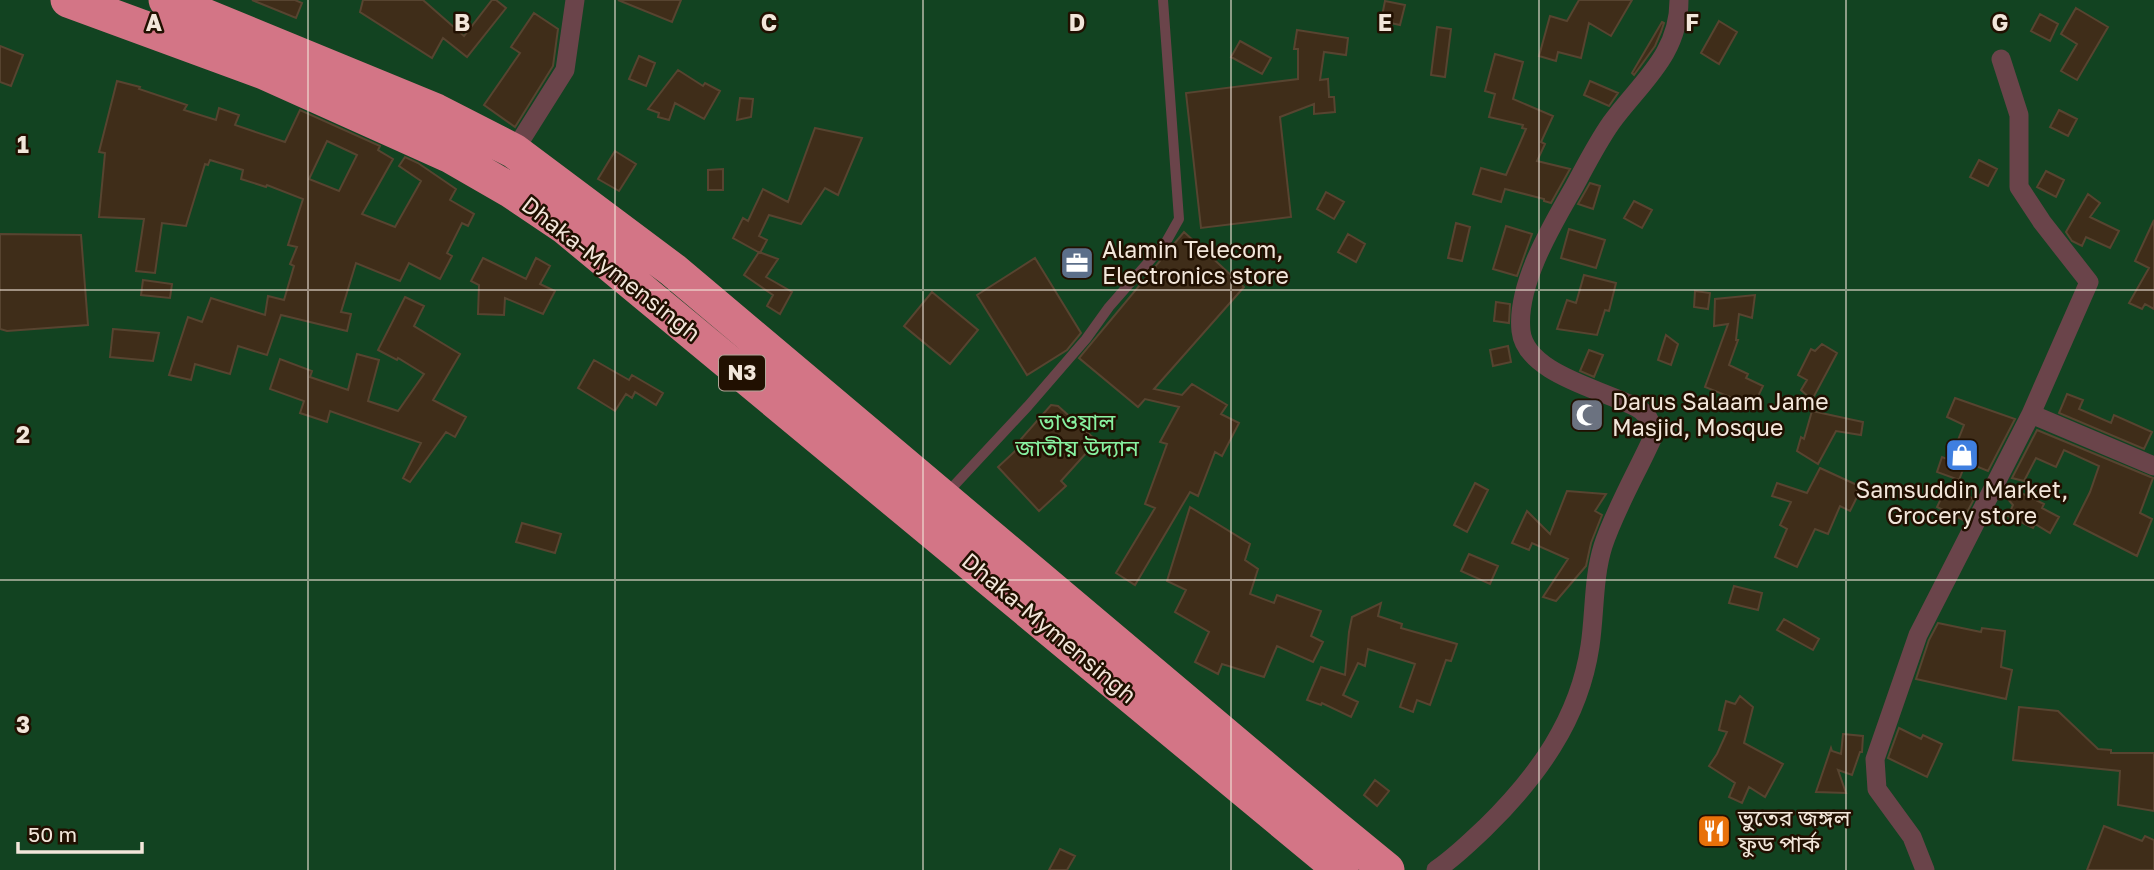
<svg xmlns="http://www.w3.org/2000/svg" width="2154" height="870" viewBox="0 0 2154 870" font-family="'Golos Text','Noto Sans Bengali',sans-serif">
<style>
.green{fill:#124321}
.building{fill:#3f2d19;stroke:#574430;stroke-width:2;fill-rule:evenodd}
.lines{fill:none;stroke-linecap:round;stroke-linejoin:round}
.lane{stroke:#6a444a;stroke-width:10}
.street{stroke:#6a444a;stroke-width:19}
.highway{stroke:#d37586;stroke-width:35}
.grid{fill:none;stroke:#f2e6da;stroke-width:2;stroke-opacity:0.55}
.labels{text-anchor:middle;stroke-width:5;stroke-linejoin:round;paint-order:stroke}
.shield{fill:#211001;stroke:#b3a699;stroke-width:2}
.shield-label{font-size:21px;font-weight:bold;fill:#f2e6da}
.poi-label{font-size:23px;fill:#f2e6da;stroke:#211001;text-anchor:start}
.street-label{font-size:23px;fill:#f2e6da;stroke:#211001}
.park-label{font-size:23px;fill:#88f2a1;stroke:#211001}
.grid-label{font-size:23px;text-anchor:middle;font-weight:bold;fill:#f2e6da;stroke:#211001;stroke-width:5;stroke-linejoin:round;paint-order:stroke}
</style>
<rect width="100%" height="100%" fill="#2b1a06"/>
<path class="green" d="M0,0H2154V870H0Z"/>
<path class="building" d="M252,0H295L302,3L296,18Z
M363,0H423L464,36L492,0H496L506,8L467,57L443,38L432,58L360,12Z
M618,0H681L672,22Z
M1579,0H1632L1611,36L1589,23L1581,58L1558,52L1556,61L1539,56L1550,16L1567,21Z
M1385,1L1405,5L1400,25L1381,21Z
M2076,8L2108,27L2077,80L2061,71L2077,44L2061,34Z
M534,13L558,29L553,66L515,127L484,105L520,53L511,47Z
M2040,14L2058,24L2050,41L2031,31Z
M1719,21L1737,32L1719,64L1701,53Z
M1662,22L1664,23L1661,32L1655,46L1634,75L1632,73Z
M1437,27L1451,29L1445,77L1431,75Z
M1297,30L1348,38L1346,55L1324,52L1320,80L1328,79L1329,97H1334L1335,112L1314,114V104L1280,117L1291,217L1201,228L1186,93L1298,79V49H1294Z
M1240,41L1271,58L1262,74L1231,57Z
M0,46L23,55L11,86L0,82Z
M1495,54L1523,62L1513,99L1553,116L1541,142L1545,144L1537,161L1570,169L1551,203L1544,201V199L1505,189L1501,202L1473,194L1481,168L1506,175L1526,129L1522,128L1523,125L1489,117L1495,94L1485,91Z
M639,56L655,63L646,86L629,79Z
M678,70L703,86L705,83L720,91L704,119L675,103L669,120L658,117L659,113L648,109Z
M117,81L140,87L139,89L187,105L184,110L216,120L219,108L239,115L235,125L285,142L300,110L380,146L378,150L393,159L362,214L395,227L421,181L399,166L405,157L418,163L456,189L450,200L474,214L468,226L462,223L447,253L452,256L440,279L409,263L400,281L356,263L341,312L351,314L347,331L281,315L267,355L238,346L230,374L195,364L191,380L169,375L188,317L202,322L211,298L265,315L268,296L284,300L294,266L290,264L297,247L288,245L303,199L267,185L266,187L241,179L243,170L210,160L208,165L205,164L186,226L162,223L155,273L136,271L144,219L99,217L105,153L99,152ZM327,141L357,155L339,191L309,179Z
M1590,81L1618,93L1609,106L1584,95Z
M740,98L753,99L751,117L737,120Z
M2059,110L2077,119L2068,136L2050,127Z
M815,128L862,138L838,195L825,188L801,224L769,215L759,236L767,240L760,253L733,238L743,218L748,221L763,189L788,202Z
M615,151L636,164L619,191L598,179Z
M1979,160L1997,169L1988,186L1970,177Z
M723,169V190H708V170Z
M2046,171L2064,180L2056,197L2037,187Z
M1590,183L1600,186L1593,209L1578,204Z
M1326,192L1344,202L1334,219L1317,209Z
M2088,194L2100,203L2090,217L2119,231L2110,248L2086,237L2082,246L2072,241L2066,232Z
M1634,201L1652,210L1642,228L1624,218Z
M2154,220V309L2145,304L2142,309L2129,303L2149,268L2135,261Z
M1456,223L1470,227L1462,261L1448,258Z
M1506,226L1532,234L1517,276L1493,269Z
M1569,229L1605,240L1596,268L1561,258Z
M1184,232L1244,287L1154,389L1182,395L1192,384L1227,405L1221,414L1239,423L1222,456L1215,452L1198,496L1190,492L1135,585L1116,573L1155,508L1145,504L1167,444L1160,442L1179,407L1145,399L1138,407L1079,358Z
M0,234L81,235L88,325L7,331L0,329Z
M1348,234L1365,244L1356,262L1338,252Z
M759,252L778,259L766,277L792,292L780,314L767,306L773,295L744,275Z
M483,258L526,279L536,258L550,266L540,284L555,291L543,314L505,298L504,315L478,314L479,285L471,281Z
M1035,258L1081,333L1067,350L1027,375L977,295Z
M1584,275L1616,283L1609,311L1605,310L1597,335L1557,329L1567,300L1576,303Z
M143,280L172,284L170,298L141,295Z
M1695,291L1710,293L1708,309L1694,307Z
M932,292L978,330L950,364L904,326Z
M1755,295L1752,318L1739,314L1736,340H1738L1729,365L1748,374L1746,378L1763,386L1752,409L1739,403L1740,401L1705,387L1728,324L1714,326L1715,299Z
M405,297L424,306L414,326L460,354L433,400L466,417L455,437L446,432L410,482L403,478L421,443L330,411L327,422L300,413L304,401L270,389L280,359L312,371L310,377L348,390L357,354L379,360L368,401L398,411L424,374L398,358L397,360L378,350Z
M1496,302L1510,304L1509,323L1494,321Z
M113,329L159,333L153,361L110,357Z
M1666,335L1678,344L1671,365L1658,360Z
M1822,344L1837,353L1812,400L1801,390L1807,380L1798,375L1811,349L1815,351Z
M1508,346L1511,362L1493,366L1490,350Z
M1589,350L1603,355L1594,377L1580,371Z
M594,360L629,380L632,375L663,393L656,405L635,392L632,398L626,394L615,411L578,388Z
M2067,394L2083,400L2079,409L2111,423L2114,415L2152,432L2144,449L2059,413Z
M1955,398L2015,419L1988,471L1966,462L1959,480L1937,472L1942,457L1950,460L1964,425L1947,417Z
M1051,405L1058,406L1097,441L1061,481L1066,486L1039,511L998,467L1025,442L1021,439Z
M1812,411L1863,422L1861,435L1836,431L1818,464L1797,451L1801,437L1804,439Z
M2037,430L2153,478L2140,513L2152,519L2137,556L2074,524L2090,492L2099,466L2064,450L2056,467L2036,458L2024,481L2012,478Z
M1820,468L1857,485V497L1850,511L1840,506L1828,534L1815,529L1797,567L1775,557L1787,529L1780,525L1791,502L1772,496L1777,483L1807,493Z
M1475,483L1488,490L1467,532L1454,525Z
M1947,486L1974,499L1963,520L1937,507Z
M2013,489L2044,504L2042,508L2059,517L2050,533L2035,524L2033,528L2008,516L2013,505L2008,499Z
M1567,491L1606,494L1595,511L1602,515L1591,543L1586,566L1556,601L1543,597L1568,559L1532,543L1529,550L1512,543L1527,511L1550,534Z
M1190,507L1250,544L1245,560L1258,569L1250,594L1274,603L1277,595L1321,611L1311,636L1323,642L1313,662L1277,646L1264,677L1222,664L1218,674L1195,662L1209,632L1175,612L1186,590L1167,581Z
M522,523L561,534L555,553L516,542Z
M1469,554L1498,566L1490,584L1461,571Z
M1734,586L1762,593L1758,610L1729,603Z
M1381,603L1378,616L1402,624L1401,628L1457,644L1451,661L1446,660L1430,705L1417,700L1413,712L1400,707L1415,664L1368,649L1365,666L1358,663L1343,695L1358,702L1351,717L1322,703L1321,705L1307,700L1321,667L1345,675L1349,632L1352,617Z
M1784,619L1819,639L1813,650L1777,630Z
M1938,623L1981,632L1982,628L2005,631L2001,667L2012,670L2006,699L1916,679L1929,640Z
M1740,696L1753,707L1744,743L1783,764L1765,797L1749,787L1742,803L1729,797L1735,783L1709,766L1717,754L1727,732L1719,730L1726,701L1735,704Z
M2019,707L2058,711L2098,749L2111,750V753H2154V811L2118,805L2120,771L2013,760Z
M1899,728L1921,739L1923,735L1942,744L1927,777L1888,758Z
M1843,734L1863,736L1862,752H1860L1852,775L1838,770L1846,793L1816,792L1831,748L1832,751L1841,754Z
M1375,780L1389,791L1377,806L1364,795Z
M2104,826L2142,841L2145,836L2154,840V870H2087Z
M1060,849L1075,856L1067,870H1049Z"/>
<g class="lines">
<path class="lane" d="M948,492L1028,406L1086,339L1109,307L1166,242L1179,219L1163,0"/>
<path class="street" d="M514,151L565,70L575,0
M2031,414L2154,466
M1436,870C1454,858 1469,843 1485,828C1537,777 1579,720 1590,646C1595,613 1593,578 1603,546C1614,512 1637,472 1652,439C1651,429 1652,421 1645,414C1638,406 1626,403 1617,399C1588,386 1525,369 1521,331C1516,285 1552,225 1574,187C1586,165 1597,143 1611,123C1641,82 1679,55 1679,0
M1925,870L1912,837L1877,789L1875,759L1918,635L2031,414L2089,282L2042,222L2019,187V115L2001,59"/>
<path class="highway" d="M68,0L264,72L451,156L510,190L565,227L1341,870
M166,0L436,111L514,151L673,270L1327,821L1387,870"/>
</g>
<path class="grid" d="M308,0V870M615,0V870M923,0V870M1231,0V870M1539,0V870M1846,0V870M0,290H2154M0,580H2154"/>
<defs>
<g id="office-square" transform="scale(1.75)"><rect x="-9" y="-9" width="18" height="18" rx="4" fill="#5c6f8a" stroke="#211001"/><path d="M-6-3h4V-5.5h4V-3h4V5H-6ZM-1-4.5V-3h2v-1.5ZM-6 0V1H6V0Z" fill="#fff"/></g>
<g id="mosque-square" transform="scale(1.75)"><rect x="-9" y="-9" width="18" height="18" rx="4" fill="#6b7280" stroke="#211001"/><path d="M3.5-4.9A6 6 0 1 0 3.5 4.9A5 5 0 1 1 3.5-4.9Z" fill="#fff"/></g>
<g id="shop-square" transform="scale(1.75)"><rect x="-9" y="-9" width="18" height="18" rx="4" fill="#3f7fe0" stroke="#211001"/><path d="M-5-2.5h2.3a2.7 3.5 0 0 1 5.4 0H5L5.5 6h-11ZM-1.5-2.5h3a1.5 2.3 0 0 0-3 0Z" fill="#fff"/></g>
<g id="restaurant-square" transform="scale(1.75)"><rect x="-9" y="-9" width="18" height="18" rx="4" fill="#e8710a" stroke="#211001"/><path d="M-5-6h1v4h1v-4h1v4h1v-4h1v5L-1.5 .5V6h-2V.5L-5-1ZM5-6V6H3V1.5H1.5Q1.5-4 5-6Z" fill="#fff"/></g>
</defs>
<g fill-rule="evenodd">
<use href="#office-square" x="1077" y="263"/>
<use href="#mosque-square" x="1587" y="415"/>
<use href="#shop-square" x="1962" y="455"/>
<use href="#restaurant-square" x="1714" y="831"/>
</g>
<g class="labels">
<rect class="shield" x="719" y="355.5" width="46" height="35" rx="5"/>
<g class="shield-label">
<text x="742" y="380">N3</text>
</g>
<g class="poi-label">
<text x="1102" y="258">Alamin Telecom,<tspan x="1102" dy="26">Electronics store</tspan></text>
<text x="1612" y="410">Darus Salaam Jame<tspan x="1612" dy="26">Masjid, Mosque</tspan></text>
<text x="1962" y="498" text-anchor="middle">Samsuddin Market,<tspan x="1962" dy="26">Grocery store</tspan></text>
<text x="1738" y="826">ভুতের জঙ্গল<tspan x="1738" dy="26">ফুড পার্ক</tspan></text>
</g>
<g class="street-label">
<text transform="translate(611 269) rotate(38)" y="8">Dhaka-Mymensingh</text>
<text transform="translate(1049 628) rotate(40)" y="8">Dhaka-Mymensingh</text>
</g>
<g class="park-label">
<text x="1077" y="430">ভাওয়াল<tspan x="1077" dy="26">জাতীয় উদ্যান</tspan></text>
</g>
</g>
<g class="grid-label">
<text x="154" y="31">A</text>
<text x="462" y="31">B</text>
<text x="769" y="31">C</text>
<text x="1077" y="31">D</text>
<text x="1385" y="31">E</text>
<text x="1692" y="31">F</text>
<text x="2000" y="31">G</text>
<text x="23" y="153">1</text>
<text x="23" y="443">2</text>
<text x="23" y="733">3</text>
</g>
<path d="M18 842v10h124v-10" fill="none" stroke="#f2e6da" stroke-width="3.5"/>
<text x="28" y="842" font-size="21" fill="#f2e6da" stroke="#211001" stroke-width="5" paint-order="stroke">50 m</text>
</svg>
